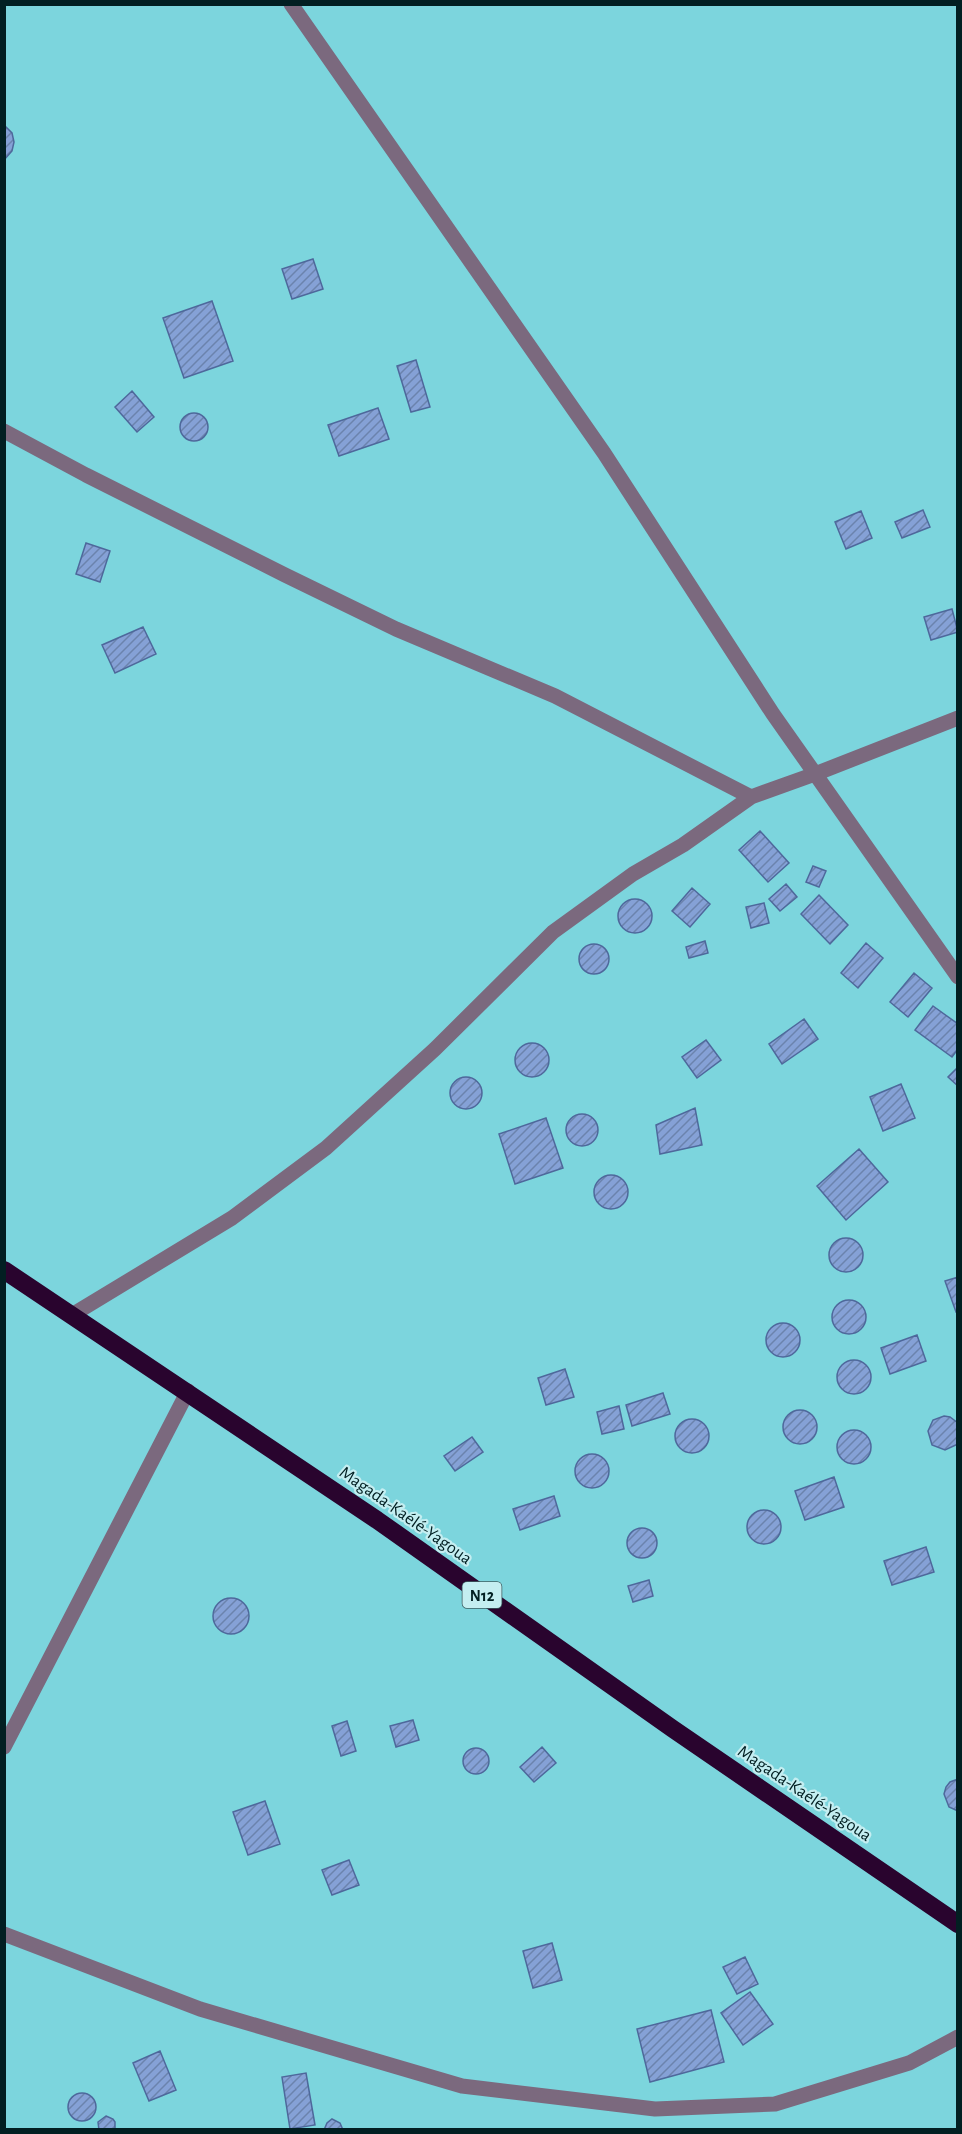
<svg xmlns="http://www.w3.org/2000/svg" width="962" height="2134" viewBox="0 0 962 2134" font-family="'Alegreya Sans',sans-serif">
<style>
.building{fill:url(#building-hatch);stroke:#4e689b;stroke-width:1.5}
.lines{fill:none;stroke-linecap:round;stroke-linejoin:round}
.minor{stroke:#7b697e;stroke-width:15}
.highway{stroke:#29042e;stroke-width:18}
.labels{text-anchor:middle;stroke-width:4.5;stroke-linejoin:round;paint-order:stroke}
.shield{fill:#c4eef1;stroke:#3c5d60;stroke-width:1.5}
.shield-label{font-size:16px;font-weight:bold;fill:#021f22}
.street-label{font-size:18px;fill:#021f22;stroke:#c4eef1}
</style>
<defs>
<pattern id="building-hatch" width="6" height="6" patternUnits="userSpaceOnUse" patternTransform="scale(1.5)"><rect width="6" height="6" fill="#85a1d6"/><path d="M-1 1l2-2M0 6l6-6M5 7l2-2" fill="none" stroke="#6b83ad"/></pattern>
</defs>
<rect width="100%" height="100%" fill="#7cd5dd"/>
<path class="building" d="M4,125L12,133L14,142L12,151L4,160Z
M313,259L323,289L292,299L282,269Z
M212,301L233,361L184,378L163,318Z
M416,360L430,407L411,412L397,366Z
M132,391L154,417L137,432L115,407Z
M378,408L389,439L339,456L328,425Z
M180 427a14 14 0 1 1 28 0a14 14 0 1 1-28 0Z
M923,510L930,527L902,538L895,522Z
M861,511L872,538L846,549L835,522Z
M86,543L110,551L100,582L76,574Z
M952,609L958,632L931,640L924,617Z
M143,627L156,654L115,673L102,645Z
M760,831L789,863L768,882L739,850Z
M813,866L826,871L819,887L806,882Z
M786,884L797,897L780,911L769,899Z
M692,888L710,904L690,927L672,911Z
M819,895L848,925L830,944L801,914Z
M618 916a17 17 0 1 1 34 0a17 17 0 1 1-34 0Z
M764,903L769,923L751,928L746,907Z
M705,941L708,953L689,958L686,947Z
M866,943L883,958L858,988L841,973Z
M579 959a15 15 0 1 1 30 0a15 15 0 1 1-30 0Z
M914,973L932,988L908,1017L890,1002Z
M933,1006L958,1024V1049L952,1057L915,1030Z
M804,1019L818,1039L782,1064L769,1044Z
M706,1040L721,1060L697,1078L682,1057Z
M515 1060a17 17 0 1 1 34 0a17 17 0 1 1-34 0Z
M958,1067V1086L948,1077Z
M450 1093a16 16 0 1 1 32 0a16 16 0 1 1-32 0Z
M901,1084L915,1118L883,1131L870,1097Z
M695,1108L702,1145L660,1154L656,1125Z
M566 1130a16 16 0 1 1 32 0a16 16 0 1 1-32 0Z
M546,1118L563,1168L515,1184L499,1134Z
M859,1149L888,1182L846,1220L817,1186Z
M594 1192a17 17 0 1 1 34 0a17 17 0 1 1-34 0Z
M829 1255a17 17 0 1 1 34 0a17 17 0 1 1-34 0Z
M958,1277V1311L956,1312L945,1281Z
M832 1317a17 17 0 1 1 34 0a17 17 0 1 1-34 0Z
M766 1340a17 17 0 1 1 34 0a17 17 0 1 1-34 0Z
M917,1335L926,1361L890,1374L881,1348Z
M837 1377a17 17 0 1 1 34 0a17 17 0 1 1-34 0Z
M565,1369L574,1397L546,1405L538,1378Z
M663,1393L670,1414L632,1426L626,1405Z
M619,1406L624,1429L602,1434L597,1412Z
M783 1427a17 17 0 1 1 34 0a17 17 0 1 1-34 0Z
M944,1416L950,1417L958,1423V1444L945,1450L932,1445L928,1431L933,1420Z
M675 1436a17 17 0 1 1 34 0a17 17 0 1 1-34 0Z
M837 1447a17 17 0 1 1 34 0a17 17 0 1 1-34 0Z
M472,1437L483,1452L455,1471L444,1456Z
M575 1471a17 17 0 1 1 34 0a17 17 0 1 1-34 0Z
M834,1477L844,1507L805,1520L795,1491Z
M554,1496L560,1516L520,1530L513,1509Z
M747 1527a17 17 0 1 1 34 0a17 17 0 1 1-34 0Z
M627 1543a15 15 0 1 1 30 0a15 15 0 1 1-30 0Z
M926,1547L934,1572L892,1585L884,1561Z
M649,1580L653,1596L633,1602L628,1586Z
M213 1616a18 18 0 1 1 36 0a18 18 0 1 1-36 0Z
M413,1720L419,1740L396,1747L390,1726Z
M347,1721L356,1751L341,1756L332,1726Z
M542,1747L556,1763L534,1782L520,1767Z
M463 1761a13 13 0 1 1 26 0a13 13 0 1 1-26 0Z
M958,1779V1811L949,1807L944,1794L946,1787L950,1782Z
M265,1801L280,1844L248,1855L233,1812Z
M349,1860L359,1885L332,1895L322,1870Z
M552,1943L562,1980L533,1988L523,1951Z
M745,1957L758,1984L737,1994L723,1967Z
M750,1992L773,2024L743,2045L721,2013Z
M711,2010L724,2062L650,2082L637,2029Z
M160,2051L176,2090L149,2101L133,2063Z
M306,2073L315,2125L290,2129L282,2077Z
M68 2107a14 14 0 1 1 28 0a14 14 0 1 1-28 0Z
M106,2116L113,2119L115,2122V2130H99L98,2122Z
M332,2119L340,2123L343,2130H324L327,2123Z"/>
<g class="lines">
<path class="minor" d="M291,4L604,453L773,714L958,977
M4,431L86,475L285,575L396,629L555,696L751,797L815,774L958,718
M72,1315L232,1218L326,1148L435,1049L553,932L633,874L683,845L751,797
M4,1747L188,1391
M4,1934L200,2009L462,2086L655,2109L775,2104L909,2063L958,2037"/>
<path class="highway" d="M4,1270L377,1520L673,1729L958,1924"/>
</g>
<g class="labels">
<rect class="shield" x="462.5" y="1582" width="39" height="26" rx="4.5"/>
<g class="shield-label">
<text x="482" y="1601">N12</text>
</g>
<g class="street-label">
<text transform="translate(406 1515) rotate(35)" y="6">Magada-Kaélé-Yagoua</text>
<text transform="translate(805 1793) rotate(34)" y="6">Magada-Kaélé-Yagoua</text>
</g>
</g>
<rect width="962" height="2134" fill="none" stroke="#021f22" stroke-width="12"/>
</svg>
